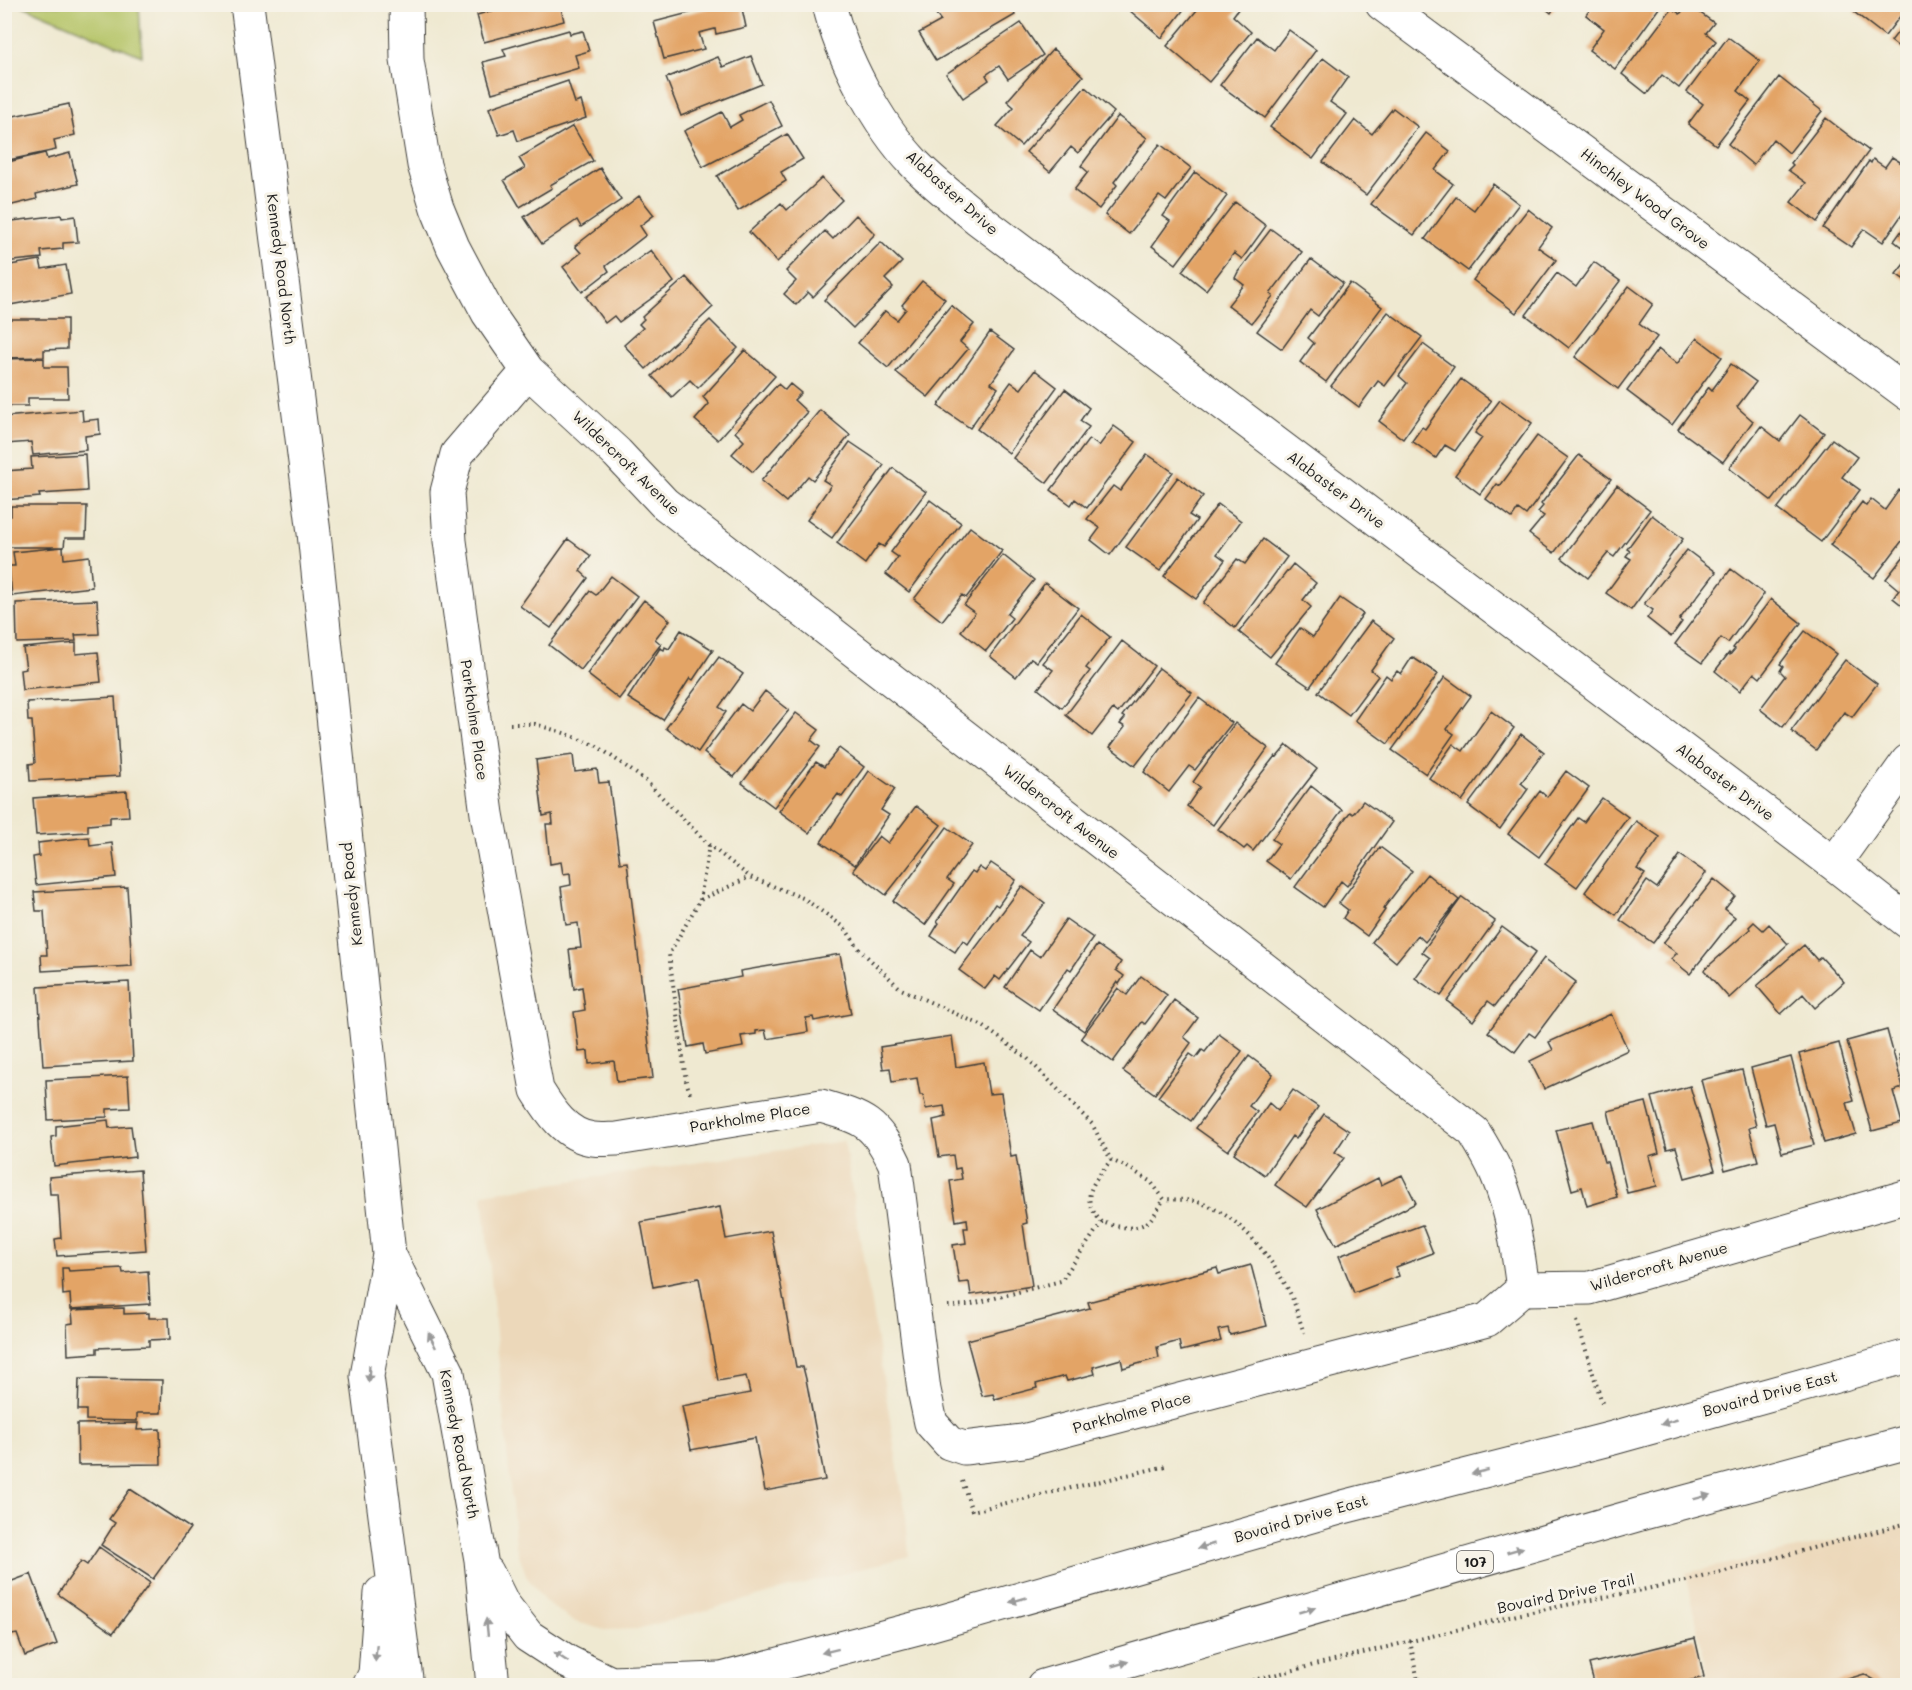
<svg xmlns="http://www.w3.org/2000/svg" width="1912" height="1690" viewBox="0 0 1912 1690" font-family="Mali,sans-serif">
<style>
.built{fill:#ecd8ba}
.green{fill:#b5c467;stroke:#687042;stroke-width:1.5}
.building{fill:#e3a466}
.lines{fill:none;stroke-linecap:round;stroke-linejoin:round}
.minor-casing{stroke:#3c3b37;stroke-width:35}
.major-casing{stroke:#3c3b37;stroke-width:35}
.path{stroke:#3c3b37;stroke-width:4;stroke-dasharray:1.5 4.5;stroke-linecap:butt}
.minor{stroke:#fff;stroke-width:33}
.major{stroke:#fff;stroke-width:33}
.oneway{fill:#999}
.labels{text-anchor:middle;stroke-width:6;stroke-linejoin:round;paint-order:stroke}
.shield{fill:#f7f3e8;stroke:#5e5c59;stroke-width:1.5}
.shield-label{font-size:14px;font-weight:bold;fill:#1c1c1c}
.street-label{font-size:15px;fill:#1c1c1c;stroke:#f7f3e8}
</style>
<rect width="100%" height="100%" fill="#f7f3e8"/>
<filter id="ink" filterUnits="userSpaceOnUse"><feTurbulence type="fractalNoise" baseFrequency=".0167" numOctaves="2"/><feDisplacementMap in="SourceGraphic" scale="12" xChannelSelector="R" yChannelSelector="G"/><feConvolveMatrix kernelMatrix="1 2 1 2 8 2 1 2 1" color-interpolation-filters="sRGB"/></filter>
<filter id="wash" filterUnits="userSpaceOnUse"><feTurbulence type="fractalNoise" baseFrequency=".008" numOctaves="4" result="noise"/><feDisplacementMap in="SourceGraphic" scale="24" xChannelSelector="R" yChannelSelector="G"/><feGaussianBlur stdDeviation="1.35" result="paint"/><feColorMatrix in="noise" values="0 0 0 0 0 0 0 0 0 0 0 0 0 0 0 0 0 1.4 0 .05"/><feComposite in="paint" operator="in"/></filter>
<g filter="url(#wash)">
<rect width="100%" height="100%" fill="#efe9d1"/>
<path class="built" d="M844,1141L906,1517L909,1556L637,1629L605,1630L573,1621L546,1603L527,1577L516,1546L483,1194Z
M1907,1525V1685H1710L1686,1573Z"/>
<path class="green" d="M21,5H139L142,56Z"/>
<g id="blocks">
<path class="building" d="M500,4H560L564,21L484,42L477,15L501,8Z
M713,4H741L746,27L716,34L715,29L699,33L704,49L664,59L654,22L708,8L707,6Z
M951,4H1009L1015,15L936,61L919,33L941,21L936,14Z
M1122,4H1188L1162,38Z
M1202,4H1242L1233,16L1251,32L1209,82L1167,46Z
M1540,4H1557L1551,13Z
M1594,4H1662L1615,69L1589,50L1604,29L1586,15Z
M1688,4L1714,23L1706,33L1716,41L1679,88L1662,75L1647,94L1622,74L1672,8L1680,14Z
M1860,4H1908V6L1885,36L1854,12Z
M1908,19V54L1891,41Z
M1021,23L1043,55L1008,79L999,66L986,75L989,80L963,98L946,74Z
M569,30L570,34L583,31L589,51L575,55L579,68L492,93L483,62L506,56L503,49Z
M1289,30L1316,50L1265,118L1220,85L1257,37L1274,50Z
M1728,37L1760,61L1738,91L1750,101L1716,145L1688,124L1703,104L1687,92Z
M1053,49L1083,76L1021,146L997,126L1014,107L1007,101Z
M751,56L762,84L681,116L666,78L718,57L723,67Z
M1323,58L1348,77L1330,102L1347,114L1313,159L1270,127Z
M1779,77L1822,111L1789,153L1773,139L1753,165L1728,144Z
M568,81L575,103L581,101L586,118L518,141L514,130L499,135L489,108Z
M1085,87L1114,112L1078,153L1071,147L1050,172L1026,152L1047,128L1049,130Z
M769,100L782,126L703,167L684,131L722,112L730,127L742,120L739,115Z
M69,104L75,135L54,140L56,150L4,161V118Z
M1393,108L1418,127L1366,195L1323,162L1355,120L1372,134Z
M1118,116L1147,138L1114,182L1117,185L1099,209L1074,190L1088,172L1081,166Z
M1826,118L1869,151L1817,222L1791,202L1806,183L1788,170L1793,165L1791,163Z
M573,126L593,161L550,185L552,188L520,207L504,180L525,168L519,158Z
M1426,133L1450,151L1435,170L1453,184L1414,235L1371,204Z
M787,134L803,159L781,172L786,181L738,211L717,176Z
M1160,144L1191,168L1166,201L1159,196L1129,234L1105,215Z
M45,153L47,159L70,153L78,184L36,194L37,199L4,207V163Z
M1892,157L1908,167V206L1883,242L1864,229L1851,247L1823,228L1869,161L1871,163L1873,159L1885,167Z
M600,168L621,200L581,227L577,220L542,244L524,217Z
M1195,172L1227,196L1176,264L1152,246L1170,221L1163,216Z
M822,178L842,200L777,262L749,232L781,203L787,210Z
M1493,184L1519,204L1468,271L1425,239L1456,197L1474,210Z
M639,196L654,215L640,226L646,235L606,266L609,271L582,292L563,267L581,253L575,246Z
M1235,202L1266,226L1242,259L1234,253L1206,290L1182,271Z
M1528,209L1552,228L1538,247L1556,260L1516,313L1473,280Z
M61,215L62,218L75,216L78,242L63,243V249L41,251L42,258L4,262V222Z
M856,215L875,234L813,297L808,292L796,305L784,294L796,281L786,271L825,231L833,239Z
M1908,222V252L1894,241Z
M1271,229L1302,252L1270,294L1273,296L1252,323L1228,305L1244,285L1235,278L1238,272Z
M881,242L902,262L885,279L893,287L853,328L824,300Z
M651,250L674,282L619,322L614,316L605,323L586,297Z
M1311,259L1343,283L1318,316L1310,310L1282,349L1257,331Z
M1908,259V282L1896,274Z
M40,260L42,269L66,265L71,294L4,306V266Z
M1594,262L1620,281L1569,348L1526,315L1557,273L1576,287Z
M686,277L713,307L646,369L624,345L643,328L639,324L644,319L642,317Z
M922,281L945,299L888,368L858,343L885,311L897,320L906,309L902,305Z
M1350,283L1382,307L1326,382L1300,362L1314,343L1308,338Z
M1629,286L1653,304L1639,324L1657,337L1618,389L1575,357Z
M951,305L974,324L960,342L968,349L928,397L896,372Z
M1388,312L1422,337L1385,386L1378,381L1359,407L1331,386Z
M5,319H67V349L44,350V357L5,358Z
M710,320L738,348L698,388L690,380L672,397L652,376Z
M990,332L1014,350L991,383L998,388L970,428L938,406Z
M1697,338L1722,357L1672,425L1627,391L1658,349L1677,364Z
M1423,344L1454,367L1403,439L1379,421L1407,383L1399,376Z
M745,350L775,376L718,440L695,420L709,404L703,397Z
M44,358V367H67L68,398H28V406H4V359Z
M1731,364L1756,382L1737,407L1753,421L1723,462L1678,429L1709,387L1712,390Z
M1035,370L1057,387L1009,453L977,429L1011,382L1021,389Z
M1461,379L1491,401L1455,451L1445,445L1436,458L1412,441L1422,427L1425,429Z
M778,384L785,390L790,384L801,393L794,400L807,412L753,472L732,454L744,441L735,432Z
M1065,389L1089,408L1080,421L1089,427L1047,483L1013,458Z
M1500,400L1532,423L1480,494L1455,475L1482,438L1475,433Z
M82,410L83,421L99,419L100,434L85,436L86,450L33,455L31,442L6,444L4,417Z
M820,410L850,435L813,480L808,476L786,502L761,481Z
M1800,415L1824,433L1772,501L1729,468L1761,426L1780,441Z
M1114,426L1136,442L1087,508L1075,499L1071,505L1051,490L1089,439L1099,446Z
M1537,436L1568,458L1526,515L1518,509L1512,518L1486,499L1497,484L1500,486Z
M1832,439L1857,457L1842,477L1860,490L1821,542L1777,509Z
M850,442L884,465L832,538L807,520L831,485L823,480Z
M85,454L87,491L39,494L40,497L4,500V471L32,469L31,457Z
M1147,454L1173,472L1110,555L1091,540L1100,528L1087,519L1113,486L1120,491Z
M1579,455L1611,479L1554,553L1529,534L1544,516L1538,512L1543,506L1541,504Z
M893,468L926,492L884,547L879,544L865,564L837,543Z
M1178,477L1203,496L1189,515L1197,520L1160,571L1126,547Z
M1617,485L1650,510L1614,557L1608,553L1588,578L1562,558Z
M1899,490L1908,497V533L1874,578L1830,545L1862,502L1866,506L1871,499L1885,510Z
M930,500L961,523L909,592L886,574L898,557L891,552Z
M1218,504L1241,521L1217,554L1225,560L1196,599L1164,576Z
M11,506H87L86,538H65L64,547H4V516H11Z
M1652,515L1683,539L1631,610L1606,593L1631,559L1626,556L1630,551L1627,549Z
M970,527L1002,551L966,598L962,595L942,621L914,599Z
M568,539L591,556L580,571L588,578L551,628L520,606Z
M1263,539L1287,557L1235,628L1203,603L1237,559L1245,564Z
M63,547L64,559L89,556L92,587L12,596L9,566H15L13,552Z
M1687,550L1716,572L1679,620L1682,622L1671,637L1647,618L1653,610L1644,604Z
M1908,551V610L1893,598L1899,590L1886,579Z
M1003,555L1034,580L1007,614L1012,618L986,651L961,631L975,613L964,605Z
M1293,564L1316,583L1303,600L1311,607L1270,657L1239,632Z
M1731,569L1764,594L1728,643L1721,638L1702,663L1675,644Z
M611,576L637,596L581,670L549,645L590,591L596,595Z
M1045,583L1078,608L1037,662L1031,658L1016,677L990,656Z
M1340,598L1363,614L1310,687L1275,663L1300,628L1313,637Z
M1771,599L1801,623L1760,678L1754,673L1740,691L1715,671L1729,653L1730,655L1735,649L1733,648Z
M97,600L99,634L75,635L76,641L17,643L16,603Z
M644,600L670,620L655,639L661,644L619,699L587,674Z
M1081,614L1110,637L1086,668L1090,671L1062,708L1038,689L1053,670L1043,663Z
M1371,621L1394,638L1371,670L1378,676L1349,715L1318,692Z
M681,630L713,650L693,680L690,678L663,720L628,698L660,648L664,650L665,647L669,649Z
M1805,631L1836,654L1783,727L1760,709L1785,676L1780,671L1783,666L1780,664Z
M1122,641L1154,666L1118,713L1113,709L1092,736L1066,715Z
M76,643V654L98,652L101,682L22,690L20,670L26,669L23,648Z
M719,657L743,674L719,707L726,712L698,752L666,728Z
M1412,657L1438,674L1388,744L1355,720L1386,675L1391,679L1397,671L1401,674Z
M1845,660L1877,684L1852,717L1844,712L1816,750L1791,731Z
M1159,668L1192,693L1135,766L1110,747L1125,727L1120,724L1125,718L1122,716Z
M1445,677L1471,696L1447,729L1454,734L1426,774L1392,750Z
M765,691L789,710L734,777L704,753L741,704L750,711Z
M115,697L120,776L30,781L29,764L35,763L32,721H28L27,702Z
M1199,698L1232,723L1195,770L1189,766L1169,792L1144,772Z
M1491,711L1514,728L1462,801L1429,778L1453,744L1463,751Z
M796,713L819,730L811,740L820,747L774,807L742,783Z
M1235,723L1268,748L1213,825L1187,806L1200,787L1193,782Z
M1521,734L1544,752L1521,783L1528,789L1500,829L1468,805Z
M1287,745L1317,769L1253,851L1247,846L1244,849L1218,829L1275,756L1277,757Z
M839,748L864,767L842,797L838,794L809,833L779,811L816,762L824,767Z
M573,755L575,772L597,769L599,783L609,782L620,863L627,862L653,1078L617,1082L614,1061L589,1064L588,1051L579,1052L574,1012L585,1010L582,987L574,989L569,949L581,948L578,923L566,925L561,887L571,885L570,873L563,874L561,862L550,864L546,824H553L552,814L543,816L536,760Z
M869,771L895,789L881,810L889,815L855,865L821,842Z
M1566,771L1589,788L1539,857L1508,834L1540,791L1547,797Z
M1311,786L1342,810L1291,879L1266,861L1279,844L1272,839Z
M127,791L129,816L110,817V823L88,825V832L36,835L33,798Z
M1602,798L1628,817L1577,887L1545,864L1578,818L1584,822Z
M1363,801L1392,822L1347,886L1341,881L1323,907L1295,887L1350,812L1353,814Z
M916,806L941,825L886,895L853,870L879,836L888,843Z
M1636,821L1660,837L1637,869L1645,874L1616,915L1585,892Z
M947,827L972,845L947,879L954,884L925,925L893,901Z
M89,837L90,846L112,843L116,877L36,885L33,857L39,856L38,843Z
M1380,847L1412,871L1383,909L1385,910L1367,936L1343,918L1348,910L1339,903Z
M1680,855L1706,873L1653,943L1620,920L1647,881L1657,888Z
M991,863L1016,880L998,906L995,904L968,944L963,940L955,952L931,936L939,923L937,921L972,871L975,873L979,867L985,871Z
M1427,874L1459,900L1425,942L1418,935L1396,962L1372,942Z
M1714,879L1735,896L1725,909L1735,917L1690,974L1671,959L1677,953L1663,943Z
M1022,886L1045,903L1020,936L1029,942L1000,980L995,976L985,989L959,970Z
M127,887L132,966L42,971L41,955H47L44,911H36L34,892Z
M1462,897L1495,921L1441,996L1415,978L1430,958L1422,952Z
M1066,919L1093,938L1071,970L1068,968L1039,1010L1005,987L1030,950L1040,957Z
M1754,922L1763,930L1769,924L1788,944L1729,998L1704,970L1750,929L1749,927Z
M1502,927L1536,952L1495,1006L1488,1001L1473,1021L1447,1001Z
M1097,945L1121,962L1116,970L1124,976L1119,984L1117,982L1084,1031L1053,1009Z
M1804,945L1817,960L1821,957L1844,982L1815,1008L1803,994L1781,1014L1757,986Z
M840,954L851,1014L814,1021L813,1017L806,1018L808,1032L767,1039L765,1030L756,1031V1034L741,1036L743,1047L705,1054L703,1044L688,1047L678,989L741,977L740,971Z
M1544,958L1576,982L1535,1037L1529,1033L1515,1052L1488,1032Z
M1141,976L1167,995L1145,1024L1142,1022L1113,1062L1081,1038L1118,988L1127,995Z
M129,982L133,1061L43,1066L38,987Z
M1174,1000L1198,1018L1184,1037L1191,1043L1155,1094L1123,1071Z
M1611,1014L1628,1050L1544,1089L1530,1061L1553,1050L1549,1042Z
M1887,1030L1903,1088L1893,1091L1902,1123L1872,1131L1847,1041Z
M1219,1034L1242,1051L1191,1121L1158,1097L1190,1054L1196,1058L1202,1050L1205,1052Z
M952,1036L956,1067L984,1062L989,1094L1001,1093L1011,1157L1016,1156L1027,1223L1023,1224L1032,1286L971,1295L969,1282L959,1283L953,1245L966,1243L964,1228H968L967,1219L956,1221L950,1181L962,1179L960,1168L955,1169L953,1155L939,1157L933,1120L946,1117L944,1106L926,1109L923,1095H920L917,1078L892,1082L890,1068L883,1069L880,1047Z
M1839,1043L1854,1101L1847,1103L1856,1134L1824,1143L1799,1054Z
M1908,1053V1083H1907L1899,1055Z
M1249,1056L1273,1074L1249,1106L1257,1112L1228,1151L1196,1128Z
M1791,1057L1814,1145L1782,1153L1774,1123L1766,1125L1751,1068Z
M1742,1070L1756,1126L1749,1128L1758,1161L1725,1170L1701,1080Z
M128,1076L130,1108L107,1109V1117L48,1120L46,1080Z
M1690,1086L1715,1170L1685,1178L1676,1147L1667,1149L1652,1097Z
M1293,1090L1318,1107L1296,1139L1292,1136L1265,1175L1234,1153L1269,1103L1278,1111Z
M1646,1102L1659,1153L1649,1156L1657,1186L1627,1193L1608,1111Z
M1324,1114L1349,1131L1335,1152L1344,1158L1307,1207L1275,1185Z
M108,1120L109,1128L131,1126L135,1157L54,1166L51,1137L56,1136V1126Z
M1593,1121L1604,1162H1607L1617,1197L1587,1206L1582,1187L1572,1190L1556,1130Z
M140,1170L146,1250L57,1256L55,1239L61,1238L58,1194H50L49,1177Z
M1402,1175L1416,1203L1336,1245L1317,1209L1378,1178L1381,1185Z
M720,1207L726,1239L771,1231L796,1367H803L806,1379L825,1480L765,1491L755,1438L691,1450L682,1406L750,1393L746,1376L718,1381L699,1278L653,1287L641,1222Z
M1422,1225L1433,1253L1396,1267L1399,1276L1354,1293L1339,1256Z
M1251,1265L1267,1326L1230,1335L1228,1328L1218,1330L1221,1341L1181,1351L1179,1341L1157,1347L1159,1358L1123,1368L1121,1359L1093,1367L1095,1374L1067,1381L1065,1376L1036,1384L1037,1388L995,1399L993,1394L982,1396L967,1340L1090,1308L1088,1302L1217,1268L1219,1274Z
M62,1268H68L69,1271L122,1268L123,1273L148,1271L150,1304L71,1309L70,1294L63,1295Z
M124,1308V1314L149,1313V1318H169L170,1339L149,1340V1346L97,1348V1353L68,1355L67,1324L73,1323L72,1310Z
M79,1379L162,1380L161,1413H137V1421L86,1420V1410H78Z
M138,1423L137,1430L160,1429L161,1464L78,1465L77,1424Z
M130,1489L190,1528L153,1579L101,1545L115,1523L109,1519Z
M99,1547L150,1583L113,1633L58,1594L81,1561L87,1565Z
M31,1574L57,1644L25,1656L17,1634L12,1635L4,1615V1584Z
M1695,1638L1704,1677L1668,1686H1595L1589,1664Z
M1864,1674L1885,1686H1828V1685Z"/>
</g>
</g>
<g filter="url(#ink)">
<use href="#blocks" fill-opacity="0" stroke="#3c3b37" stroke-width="1.5"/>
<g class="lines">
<g class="minor-casing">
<path id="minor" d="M406,4L407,60L424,165L437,208L453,247L488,313L528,371L617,453L664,503L1474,1132C1483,1147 1492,1161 1498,1177C1513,1213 1518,1251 1523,1289
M829,4C841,56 877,124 914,163C933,183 956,200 977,218L1834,864L1908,922
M1382,4L1908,394
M528,371L457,454L447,492L450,541L487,814L537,1090C550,1111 566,1136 593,1139C601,1140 610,1139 617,1139L821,1106C865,1119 875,1122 895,1164L924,1390L931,1423L949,1443L964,1448L1023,1441L1487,1320L1523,1289
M1834,864L1908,761
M1523,1289L1590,1288L1908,1196"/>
</g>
<g class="major-casing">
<path id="major" d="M247,4L314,533L389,1254L367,1376L407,1686
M389,1254L448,1373L481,1560L493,1686
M487,1572L503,1604L528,1636L568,1662L611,1683L718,1679
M369,1686L375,1674L381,1593
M695,1686L929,1625L1343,1507L1613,1438L1908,1356
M1043,1686L1644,1513L1908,1442"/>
</g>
<path class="path" d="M510,724H535L567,734L597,746L645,780L709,845L750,877L803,898L844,927L860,950L901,989L983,1026L1027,1058L1092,1124L1111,1160L1129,1168L1151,1182L1164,1199C1176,1200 1190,1199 1201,1203C1241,1217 1268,1254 1288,1289C1295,1302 1299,1319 1304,1333
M700,900L709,845
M690,1093L686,1081L669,954L700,900L750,877
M1102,1222C1077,1198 1094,1182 1111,1160
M948,1306L968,1305L1061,1281L1102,1222C1116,1227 1138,1232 1150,1220C1155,1214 1160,1206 1164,1199
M1577,1321L1603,1406
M962,1481L972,1511L1166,1466
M1410,1641L1419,1686
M1229,1686L1517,1615L1691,1580L1908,1523"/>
<use href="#minor" class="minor"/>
<use href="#major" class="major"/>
</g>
<defs><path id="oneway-solid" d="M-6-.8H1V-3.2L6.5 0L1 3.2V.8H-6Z" transform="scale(1.5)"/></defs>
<g class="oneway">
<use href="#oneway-solid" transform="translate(432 1340) rotate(-116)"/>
<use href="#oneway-solid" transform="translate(369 1374) rotate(93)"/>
<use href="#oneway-solid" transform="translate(1669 1422) rotate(164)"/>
<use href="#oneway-solid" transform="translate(1480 1472) rotate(166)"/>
<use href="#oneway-solid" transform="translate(1702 1497) rotate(-15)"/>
<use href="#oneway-solid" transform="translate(1206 1546) rotate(164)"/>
<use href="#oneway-solid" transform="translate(1515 1550) rotate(-16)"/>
<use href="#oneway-solid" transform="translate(1018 1600) rotate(164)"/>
<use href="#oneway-solid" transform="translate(1307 1610) rotate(-16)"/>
<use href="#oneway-solid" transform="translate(487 1627) rotate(-96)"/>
<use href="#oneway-solid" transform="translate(830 1651) rotate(166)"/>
<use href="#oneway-solid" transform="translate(376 1653) rotate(95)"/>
<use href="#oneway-solid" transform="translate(561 1657) rotate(-147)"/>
<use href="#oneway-solid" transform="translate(1120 1664) rotate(-16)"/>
</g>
</g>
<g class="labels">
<rect class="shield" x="1457" y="1551" width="36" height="22" rx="4.5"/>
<g class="shield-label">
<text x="1475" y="1567">107</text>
</g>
<g class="street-label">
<text transform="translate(952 193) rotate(42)" y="5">Alabaster Drive</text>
<text transform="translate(1645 199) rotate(37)" y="5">Hinchley Wood Grove</text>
<text transform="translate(281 269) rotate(83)" y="5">Kennedy Road North</text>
<text transform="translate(626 463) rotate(44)" y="5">Wildercroft Avenue</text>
<text transform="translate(1336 490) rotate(37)" y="5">Alabaster Drive</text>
<text transform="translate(474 720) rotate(82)" y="5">Parkholme Place</text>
<text transform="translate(1725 782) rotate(37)" y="5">Alabaster Drive</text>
<text transform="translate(1061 812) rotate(38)" y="5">Wildercroft Avenue</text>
<text transform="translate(352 894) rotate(-96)" y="5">Kennedy Road</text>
<text transform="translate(750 1118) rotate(-9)" y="5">Parkholme Place</text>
<text transform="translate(1659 1267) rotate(-16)" y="5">Wildercroft Avenue</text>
<text transform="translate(1770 1394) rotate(-15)" y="5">Bovaird Drive East</text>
<text transform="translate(1132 1413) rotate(-15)" y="5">Parkholme Place</text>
<text transform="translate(459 1444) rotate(79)" y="5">Kennedy Road North</text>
<text transform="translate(1301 1519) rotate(-16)" y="5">Bovaird Drive East</text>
<text transform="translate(1566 1594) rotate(-12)" y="5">Bovaird Drive Trail</text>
</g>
</g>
<rect width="1912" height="1690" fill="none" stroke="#f7f3e8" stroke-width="24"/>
</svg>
